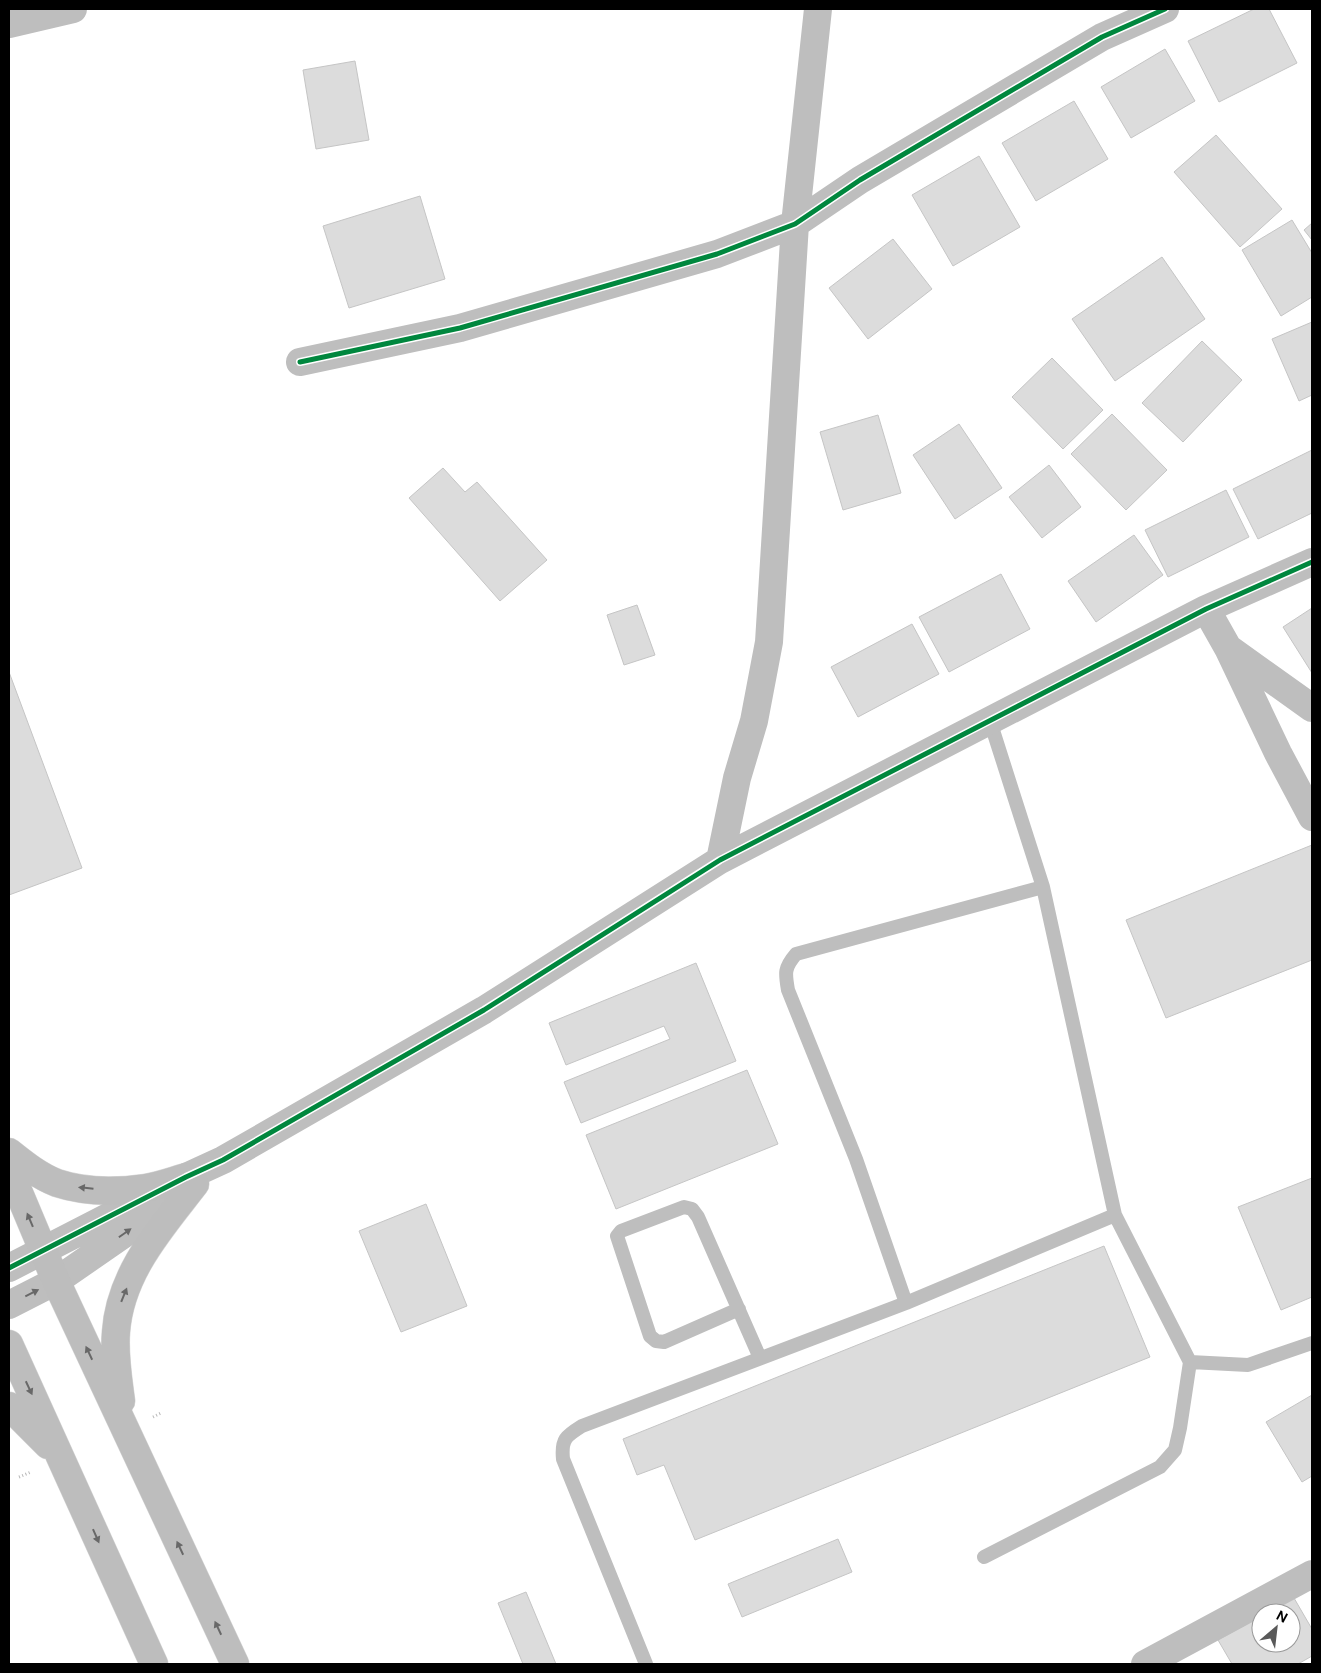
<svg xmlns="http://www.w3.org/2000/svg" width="1321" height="1673" viewBox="0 0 1321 1673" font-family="'DM Sans',sans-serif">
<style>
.building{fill:#dcdcdc;stroke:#c5c5c5}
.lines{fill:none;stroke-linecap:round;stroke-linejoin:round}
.primary-casing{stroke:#dbdbdb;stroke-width:29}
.path{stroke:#b8b8b8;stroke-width:3;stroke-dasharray:1 2.5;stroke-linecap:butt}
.lane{stroke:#bebebe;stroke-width:14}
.street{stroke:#bebebe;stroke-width:28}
.primary{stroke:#bdbdbd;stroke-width:28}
.cycleway-casing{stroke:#fff;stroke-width:8}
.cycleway{stroke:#00873e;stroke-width:5}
.oneway{fill:#686868}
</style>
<rect width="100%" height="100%" fill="#fff"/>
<path class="building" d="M1254,9H1269L1297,63L1219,102L1188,41Z
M1165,49L1195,101L1131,138L1101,87Z
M355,61L369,140L316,149L303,70Z
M1074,101L1108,159L1036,201L1002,143Z
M1216,135L1282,209L1240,247L1174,172Z
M979,156L1020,227L953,266L912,195Z
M420,196L445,279L349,308L323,226Z
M1292,220L1312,253V297L1281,316L1242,250Z
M1312,223V240L1304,230Z
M893,239L932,289L868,339L829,288Z
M1162,257L1205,319L1115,381L1072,319Z
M1312,322V395L1299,401L1272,339Z
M1202,341L1242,380L1183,442L1142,403Z
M1052,358L1103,410L1063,449L1012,397Z
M1112,414L1167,470L1126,510L1071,454Z
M878,415L901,493L843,510L820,432Z
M959,424L1002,488L955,519L913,455Z
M1312,450V513L1258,539L1233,489Z
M1049,465L1081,507L1042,538L1009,497Z
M443,468L465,492L477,482L547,560L500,601L409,498Z
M1226,490L1249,537L1168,577L1145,530Z
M1134,535L1163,575L1096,622L1068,581Z
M1001,574L1030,629L949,672L919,617Z
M637,605L655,655L624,665L607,615Z
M1312,608V673L1283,627Z
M912,624L939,674L858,717L831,667Z
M9,672L82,868L9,895Z
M1312,845V960L1166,1018L1126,920Z
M696,963L736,1061L581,1123L564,1082L670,1039L664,1026L566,1065L549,1023Z
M747,1070L778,1144L616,1209L586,1135Z
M1312,1178V1297L1281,1310L1238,1207Z
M426,1204L467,1306L401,1332L359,1231Z
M1104,1246L1150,1357L695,1540L664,1465L637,1475L623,1439Z
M1312,1395V1476L1302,1482L1266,1422Z
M838,1539L852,1572L742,1617L728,1584Z
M526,1592L556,1664H523L498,1603Z
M1294,1598L1312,1629V1656L1298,1664H1232L1218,1640L1261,1616V1643H1291V1613H1267Z"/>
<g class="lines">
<g class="primary-casing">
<path id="primary" d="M9,1152C24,1164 39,1176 57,1183C84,1192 117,1192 145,1188C159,1186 172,1181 186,1177
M9,1169L56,1281L235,1664
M9,1344L154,1664
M121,1401C118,1378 114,1355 116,1332C120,1273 161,1228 195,1184
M9,1406L48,1445"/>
</g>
<path class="path" d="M153,1417L161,1413
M19,1477L31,1472"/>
<path class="lane" d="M906,1303L856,1159L788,990C785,973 784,968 796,954L1043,887
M739,1309L664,1342L656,1341L650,1336L617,1236L621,1231L684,1207L692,1209L698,1217L760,1358
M1190,1362L1248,1365L1312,1343
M984,1557L1160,1467L1175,1450L1180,1428L1190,1362L1115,1215
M646,1664L563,1459C561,1439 566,1436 582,1426L906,1303L1115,1215L1043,887L990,721"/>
<path class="street" d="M9,24L73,9
M300,362L460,328L717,254L795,224L860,180L1102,37L1165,9
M1206,609L1228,648L1312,708
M1228,648L1278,753L1312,817
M720,860L737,778L754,721L769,642L795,224L818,9
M9,1268L186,1177L223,1160L484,1010L720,860L1206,609L1312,562
M9,1305L56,1281L173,1200
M1145,1664L1312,1574"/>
<use href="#primary" class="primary"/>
<g class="cycleway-casing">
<path id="cycleway" d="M300,362L460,328L717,254L795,224L860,180L1102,37L1165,9
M9,1268L186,1177L223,1160L484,1010L720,860L1206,609L1312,562"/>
</g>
<use href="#cycleway" class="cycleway"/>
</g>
<defs><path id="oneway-solid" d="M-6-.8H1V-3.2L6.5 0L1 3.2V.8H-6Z" transform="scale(1.25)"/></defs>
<g class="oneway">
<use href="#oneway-solid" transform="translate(86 1188) rotate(-174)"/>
<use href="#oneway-solid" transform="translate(30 1220) rotate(-113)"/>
<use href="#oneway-solid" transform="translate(125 1233) rotate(-35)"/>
<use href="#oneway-solid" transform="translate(32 1293) rotate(-27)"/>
<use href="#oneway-solid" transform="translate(124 1295) rotate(-68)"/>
<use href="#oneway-solid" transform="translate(89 1353) rotate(-115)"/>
<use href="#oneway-solid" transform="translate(29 1388) rotate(65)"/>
<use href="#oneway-solid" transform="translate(96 1536) rotate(66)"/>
<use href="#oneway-solid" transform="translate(180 1548) rotate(-115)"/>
<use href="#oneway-solid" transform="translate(218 1628) rotate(-115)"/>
</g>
<rect width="1321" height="1673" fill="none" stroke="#000000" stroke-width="20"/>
<g transform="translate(1276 1628) rotate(28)"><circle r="24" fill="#ffffff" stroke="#999999"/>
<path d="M0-4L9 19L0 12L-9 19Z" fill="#595959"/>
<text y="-8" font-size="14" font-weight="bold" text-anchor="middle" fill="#000000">N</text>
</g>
</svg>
